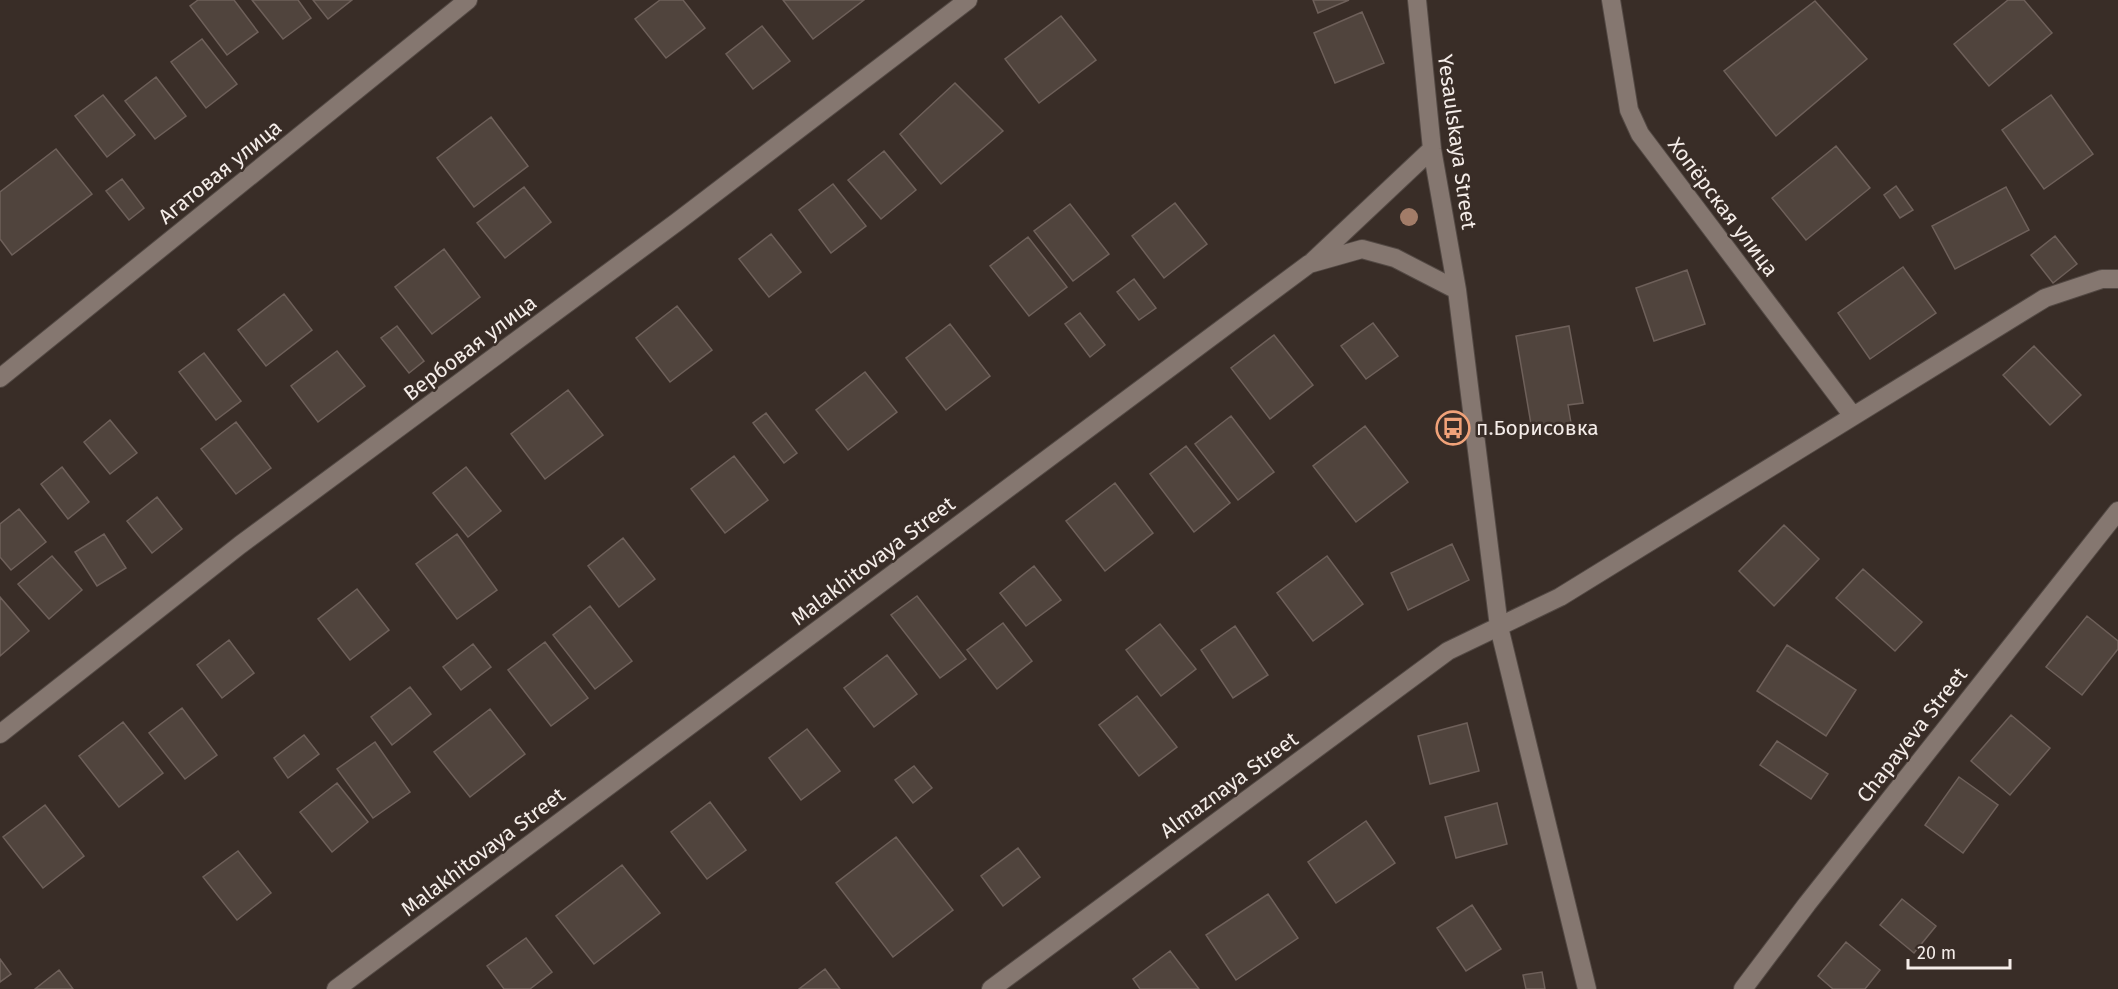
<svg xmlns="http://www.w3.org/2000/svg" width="2118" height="989" viewBox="0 0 2118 989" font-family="'Fira Sans',sans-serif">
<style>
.building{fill:#50443d;stroke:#6e605a;stroke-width:1.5}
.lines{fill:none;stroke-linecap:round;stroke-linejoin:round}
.street-casing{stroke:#534944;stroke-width:20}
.street{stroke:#857770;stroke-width:18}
.tree{fill:#a27c68}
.labels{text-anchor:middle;stroke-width:5;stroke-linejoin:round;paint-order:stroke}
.street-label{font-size:21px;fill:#f5ede9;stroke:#392d27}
.poi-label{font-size:21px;fill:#f5ede9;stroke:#392d27;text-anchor:start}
</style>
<rect width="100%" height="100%" fill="#392d27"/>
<path class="building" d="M198,0H234L258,32L227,55L190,6Z
M252,0H298L311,18L283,39Z
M313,0H352L328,19Z
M660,0H683L705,28L666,58L635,19Z
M783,0H864L813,39Z
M1313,0H1349L1318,13Z
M2008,0H2024L2052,33L1989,86L1954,44Z
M1815,1L1867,59L1776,136L1724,71Z
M1362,12L1384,63L1335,83L1314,33Z
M1061,16L1096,60L1039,103L1005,59Z
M762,26L790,61L753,89L726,54Z
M202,39L237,84L206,108L171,62Z
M156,77L186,116L155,139L125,101Z
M955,83L1003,131L941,184L900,134Z
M103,95L135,135L107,157L75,116Z
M2051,95L2093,154L2044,189L2002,130Z
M491,117L528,166L474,207L437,158Z
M1836,146L1870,188L1806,240L1772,198Z
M56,149L92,194L12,255L0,239V192Z
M884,151L916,190L881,219L848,180Z
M122,179L144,208L129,220L106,191Z
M833,184L866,226L831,253L799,210Z
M1896,186L1913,210L1900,218L1884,195Z
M524,187L551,222L505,258L477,223Z
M2006,187L2029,230L1955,269L1932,226Z
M1175,203L1207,244L1164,278L1132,236Z
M1070,204L1109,254L1073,281L1034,231Z
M771,234L801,272L769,297L739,259Z
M2055,236L2077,264L2053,283L2031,255Z
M1028,237L1067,287L1029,316L990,266Z
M444,249L480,297L432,334L395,287Z
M1903,267L1936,313L1870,359L1838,313Z
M1687,270L1705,324L1654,341L1636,288Z
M1134,279L1156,308L1139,320L1117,292Z
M284,294L312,330L266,366L238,330Z
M677,306L712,350L670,382L636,338Z
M1080,313L1105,345L1090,357L1065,324Z
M1373,323L1398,356L1366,379L1341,346Z
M950,324L990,376L946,410L906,358Z
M397,326L424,361L409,373L381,338Z
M1569,326L1583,403L1568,405L1572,429L1533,436L1516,336Z
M1274,335L1313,385L1270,419L1231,368Z
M2034,346L2081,395L2050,425L2003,375Z
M337,351L365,386L318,422L291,386Z
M204,353L241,401L216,420L179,372Z
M865,372L897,412L848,450L816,410Z
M568,390L603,435L545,479L511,434Z
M766,413L797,453L784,463L753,423Z
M1231,416L1274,472L1238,500L1195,444Z
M110,420L137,453L110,474L84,442Z
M236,422L271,468L236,494L201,449Z
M1365,426L1408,482L1356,522L1313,466Z
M1186,446L1230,503L1194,532L1150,474Z
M734,456L768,500L725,533L691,489Z
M62,467L89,502L68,519L41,484Z
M466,467L501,511L468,537L433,493Z
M1115,483L1153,533L1105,571L1066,521Z
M157,497L182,529L152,553L127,521Z
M19,509L46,542L11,570L0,557V524Z
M1784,525L1819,559L1774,606L1739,571Z
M104,534L126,568L97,586L75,552Z
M457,534L497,590L457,619L416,564Z
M623,538L655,579L619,607L588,566Z
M1452,544L1469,580L1408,610L1391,573Z
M52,556L82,590L49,619L18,584Z
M1327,556L1363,604L1313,641L1277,593Z
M1034,566L1061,600L1026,626L1000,593Z
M1863,569L1922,622L1895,651L1836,598Z
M357,589L389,630L350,660L318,619Z
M917,596L966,659L940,678L891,615Z
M0,597L29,631L0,656Z
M590,606L632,661L595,689L553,635Z
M2087,616L2118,641V649L2082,695L2046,667Z
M1003,623L1032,661L997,689L967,650Z
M1160,624L1196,669L1161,696L1126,650Z
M1235,626L1268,675L1233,698L1201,650Z
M229,640L254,673L222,698L197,665Z
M545,642L588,698L551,726L508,670Z
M473,644L491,667L461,690L443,667Z
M1787,645L1856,690L1826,736L1757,691Z
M887,655L917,694L874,727L844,688Z
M410,687L431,714L392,745L371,717Z
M1137,696L1177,747L1139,776L1099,725Z
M182,708L217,755L185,779L149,733Z
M490,709L525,754L470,797L434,752Z
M2011,715L2050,748L2010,795L1971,761Z
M123,722L163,773L119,807L79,756Z
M1467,723L1479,771L1430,784L1418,736Z
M807,729L840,771L801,800L769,758Z
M304,735L319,754L288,778L274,758Z
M1777,741L1828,774L1811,799L1760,765Z
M375,742L410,792L373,818L337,769Z
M914,766L932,788L913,803L895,780Z
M1959,777L1998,805L1963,853L1925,825Z
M337,783L368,822L332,852L300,812Z
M710,802L746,850L707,879L671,832Z
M1497,803L1507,844L1456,858L1445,817Z
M45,805L84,856L43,888L3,837Z
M1366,821L1395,863L1336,903L1308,862Z
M896,837L953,910L893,957L836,883Z
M1018,848L1040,877L1003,906L981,876Z
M238,851L271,893L237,920L203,877Z
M622,865L660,913L594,964L556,916Z
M1268,894L1298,938L1236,980L1206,935Z
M1902,899L1936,926L1914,953L1880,925Z
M1472,905L1501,949L1466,971L1437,928Z
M526,938L552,972L530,989H504L487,966Z
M1846,942L1880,970L1865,989H1833L1818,976Z
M1170,951L1199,989H1140L1133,979Z
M0,959L11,974L0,982Z
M825,969L840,989H799Z
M59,970L73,989H35Z
M1542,972L1545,989H1526L1523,975Z"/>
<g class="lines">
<g class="street-casing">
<path id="street" d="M1417,0L1432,149L1457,290L1499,627L1587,989
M1611,0L1629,110L1640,134L1853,416
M1313,261L1432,149
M0,378L468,0
M0,734L240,545L677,222L968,0
M336,989L1309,264L1362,249L1395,258L1457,290
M991,989L1448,651L1560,597L2045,298L2102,279H2118
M1743,989L1807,904L2118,511"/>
</g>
<use href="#street" class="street"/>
</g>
<circle class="tree" cx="1409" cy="217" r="9"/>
<defs>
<g id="bus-ring" transform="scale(1.725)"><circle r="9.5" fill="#392d27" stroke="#f0a279" stroke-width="1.5"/><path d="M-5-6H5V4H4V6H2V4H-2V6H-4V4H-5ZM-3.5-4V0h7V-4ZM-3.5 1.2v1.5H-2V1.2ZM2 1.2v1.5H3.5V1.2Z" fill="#f0a279"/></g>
</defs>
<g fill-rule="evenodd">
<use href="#bus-ring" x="1453" y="428"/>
</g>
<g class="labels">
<g class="street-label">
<text transform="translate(1457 142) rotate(82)" y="7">Yesaulskaya Street</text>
<text transform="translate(220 172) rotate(-39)" y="7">Агатовая улица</text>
<text transform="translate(1723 207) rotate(53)" y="7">Хопёрская улица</text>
<text transform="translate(470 348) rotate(-37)" y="7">Вербовая улица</text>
<text transform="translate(873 561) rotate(-37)" y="7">Malakhitovaya Street</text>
<text transform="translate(1912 735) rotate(-52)" y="7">Chapayeva Street</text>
<text transform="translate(1229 785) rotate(-36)" y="7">Almaznaya Street</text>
<text transform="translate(483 852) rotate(-37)" y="7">Malakhitovaya Street</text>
</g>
<g class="poi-label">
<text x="1476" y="435">п.Борисовка</text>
</g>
</g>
<path d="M1908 959v9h102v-9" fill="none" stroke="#f5ede9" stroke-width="3"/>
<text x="1917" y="959" font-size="18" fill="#f5ede9" stroke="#392d27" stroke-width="4.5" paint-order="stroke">20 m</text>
</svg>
